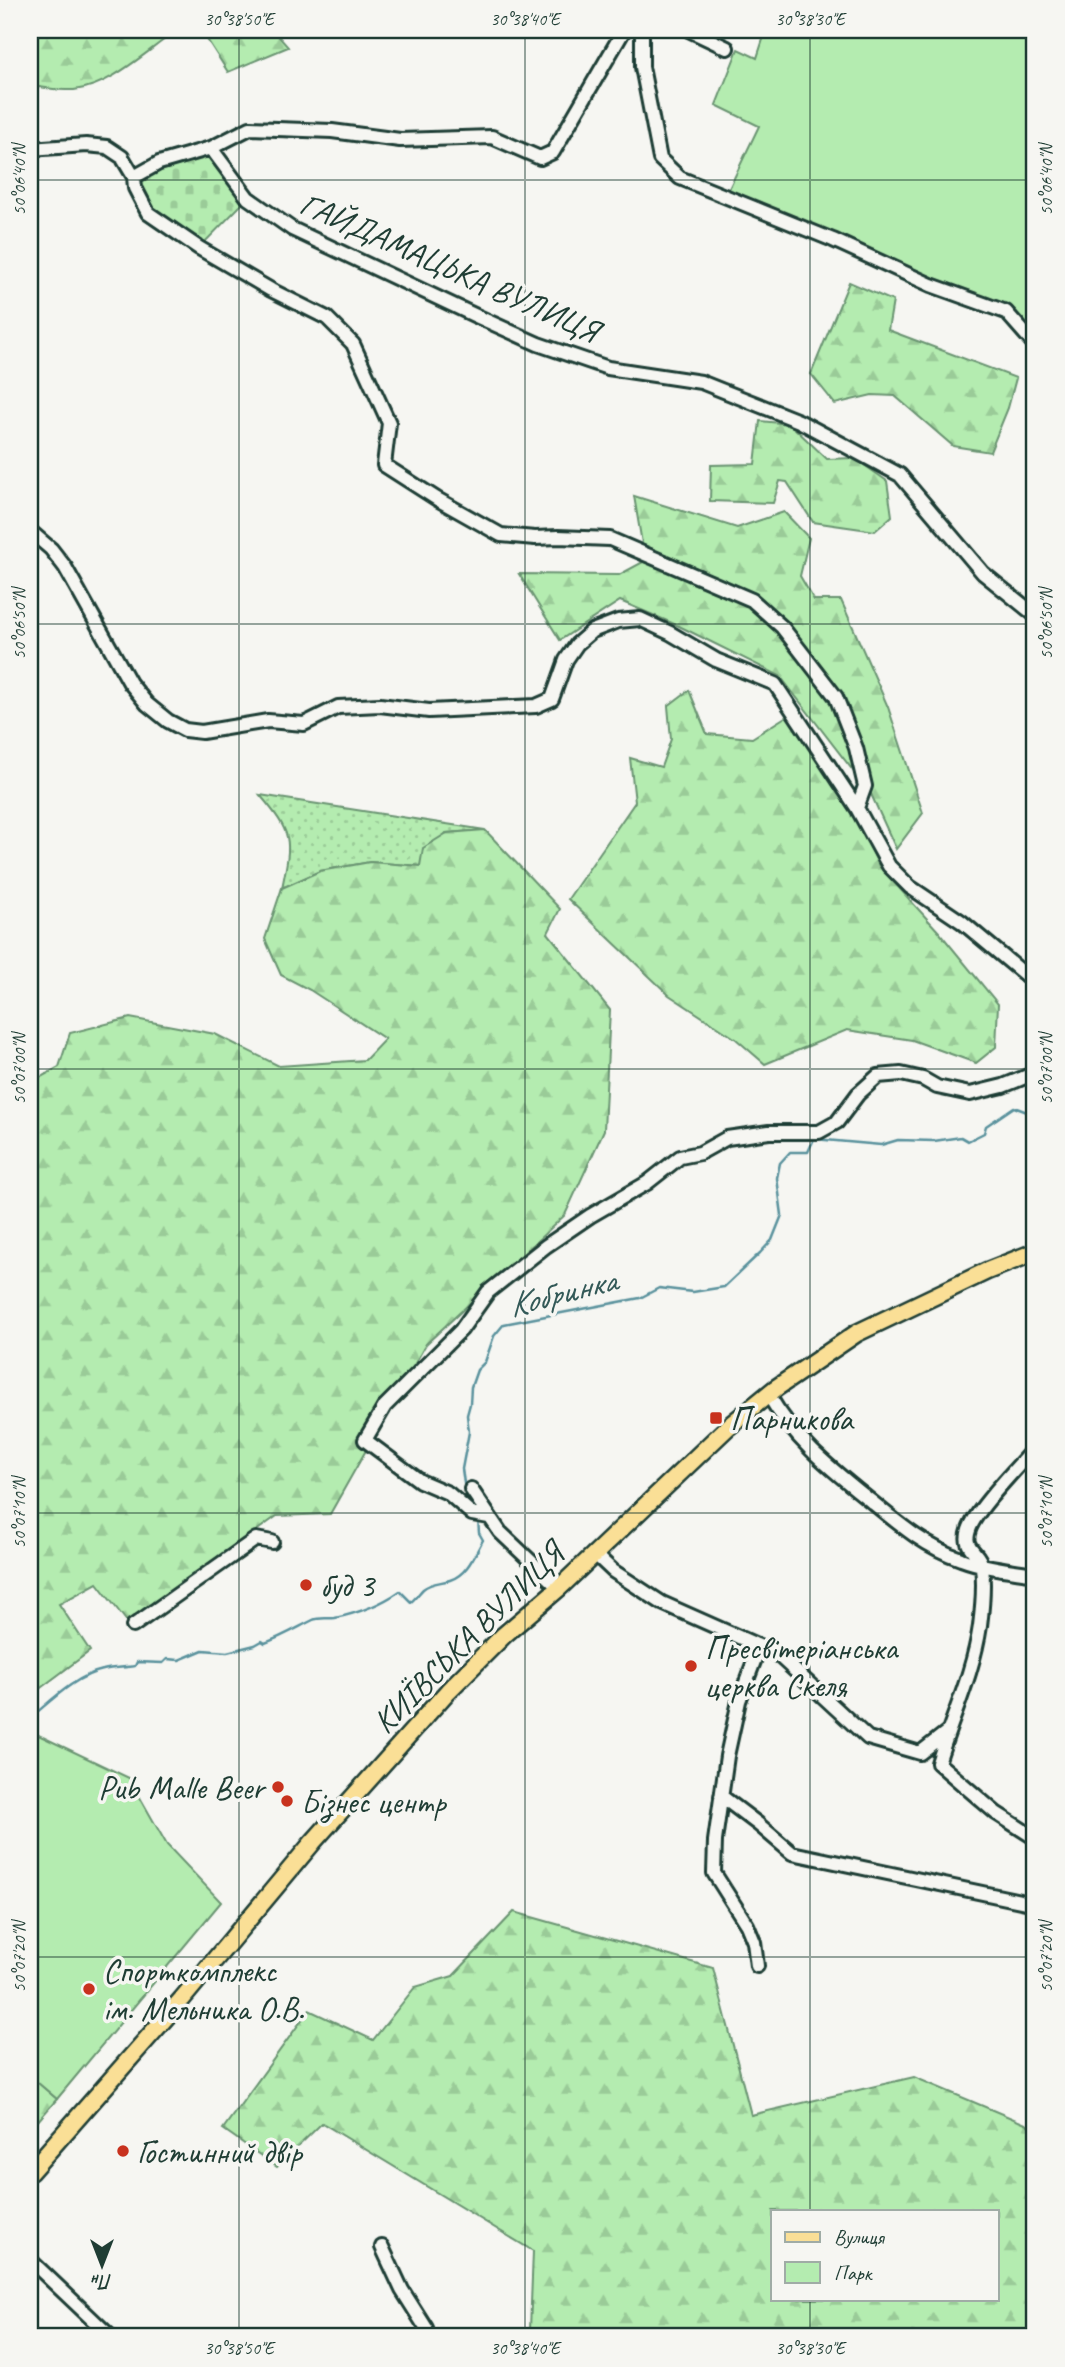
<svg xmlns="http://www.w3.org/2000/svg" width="1065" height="2367" viewBox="0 0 1065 2367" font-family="Caveat,sans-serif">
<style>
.grass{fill:url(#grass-dots);stroke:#6a9472;stroke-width:2}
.forest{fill:url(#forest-firs);stroke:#6a9472;stroke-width:2;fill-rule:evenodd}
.cemetery{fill:url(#cemetery-stones);stroke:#6a9472;stroke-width:2}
.green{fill:#b4ecb0;stroke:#6a9472;stroke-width:2}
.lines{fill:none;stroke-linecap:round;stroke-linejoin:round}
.stream{stroke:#5a929d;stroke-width:2.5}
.minor-casing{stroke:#1f3d34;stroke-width:18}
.major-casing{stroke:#1f3d34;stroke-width:21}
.minor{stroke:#f6f6f2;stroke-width:12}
.major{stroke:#fadf96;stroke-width:16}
.ticks{fill:none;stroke:#1f3d34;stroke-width:2;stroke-opacity:0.45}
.poi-dot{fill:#c8321e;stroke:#f6f6f2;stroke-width:2.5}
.labels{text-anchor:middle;stroke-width:7;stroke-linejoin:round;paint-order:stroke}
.street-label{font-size:33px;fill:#1f3d34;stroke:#f6f6f2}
.poi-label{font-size:33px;fill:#1f3d34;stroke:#f6f6f2;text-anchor:start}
.water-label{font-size:35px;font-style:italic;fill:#335957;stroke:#f6f6f2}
.neatline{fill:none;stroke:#1f3d34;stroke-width:2.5}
.ticks-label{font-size:18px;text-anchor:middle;fill:#1f3d34}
</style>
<defs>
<pattern id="grass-dots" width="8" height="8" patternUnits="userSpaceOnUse" patternTransform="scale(1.75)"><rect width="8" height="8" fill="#b4ecb0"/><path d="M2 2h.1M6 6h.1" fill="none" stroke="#9acb98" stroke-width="1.8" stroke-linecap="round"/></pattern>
<pattern id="forest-firs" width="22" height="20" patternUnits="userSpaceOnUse" patternTransform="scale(1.75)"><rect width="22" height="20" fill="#b4ecb0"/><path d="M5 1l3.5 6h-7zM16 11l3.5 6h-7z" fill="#9acb98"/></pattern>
<pattern id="cemetery-stones" width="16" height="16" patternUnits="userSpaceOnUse" patternTransform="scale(1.75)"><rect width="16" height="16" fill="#b4ecb0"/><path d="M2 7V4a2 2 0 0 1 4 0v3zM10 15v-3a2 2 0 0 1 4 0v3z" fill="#9acb98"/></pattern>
</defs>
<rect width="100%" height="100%" fill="#f6f6f2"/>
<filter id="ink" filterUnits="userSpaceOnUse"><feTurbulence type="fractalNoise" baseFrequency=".0143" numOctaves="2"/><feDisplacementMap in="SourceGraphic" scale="14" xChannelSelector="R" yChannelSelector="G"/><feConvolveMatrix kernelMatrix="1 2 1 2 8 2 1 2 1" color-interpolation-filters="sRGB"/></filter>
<g filter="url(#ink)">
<path class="grass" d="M260,795L485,830L446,833L420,866L370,862L320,871L282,888C292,839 293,834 260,795Z"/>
<path class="forest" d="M30,30H178C147,50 112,86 74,90C60,91 44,87 30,86Z
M201,30H273L288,47L228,72Z
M849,282L893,301L888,330L1016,378L1008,408L990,452L953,446L895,396L872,395L835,404L811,374Z
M760,421L790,424L827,459L854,458L887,481L892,516L875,531L813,522L787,482L780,481L773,503L710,501L711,465L755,464Z
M634,496L737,528L784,512L809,538L800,576L814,600H841L888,707L923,813L896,849L871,794L780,676L679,626L620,601L560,640L519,574L619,575L645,561Z
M689,690L707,734L752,738L790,714L849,803L879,866L939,932L998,1004L996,1047L976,1063L912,1040L847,1030L765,1064L736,1039L669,995L568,899L635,802L630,758L661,767L671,739L668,706Z
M485,830L560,909L548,933L610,1010L604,1130L565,1215L426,1344L330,1514L277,1516L128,1623L97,1583L59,1604L90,1651L30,1696V1083L59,1067L70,1033L130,1018L215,1034L279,1066L365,1060L385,1039L310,990L281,975L265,939L282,888L320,871L370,862L420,866L423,848L447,833Z
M514,1912L713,1968L751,2115L914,2077L1035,2128V2337H532L530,2330L533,2251L322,2123L277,2167L223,2129L309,2010L373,2040L415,1987L453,1976ZM773,2211H997V2299H773Z
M30,2076L57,2099L30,2130Z"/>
<path class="cemetery" d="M211,148L248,198L199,248L148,213L134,178Z"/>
<path class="green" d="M766,30H1035V345L1006,311L725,197L759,126L716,105L738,49L757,58Z
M30,1731L129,1778L167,1845L221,1902L57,2099L30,2076Z"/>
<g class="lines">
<path class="stream" d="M477,1509L465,1490L462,1469L469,1432L467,1415L470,1404L471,1387L477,1370L485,1362L494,1336L504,1324L640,1298L659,1288L693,1292L724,1287L760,1253L772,1240L782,1215L777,1178L780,1163L790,1152H808L814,1139L881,1145L898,1140L934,1141L961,1137L968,1141L984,1133L986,1126L1014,1107L1027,1112L1035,1101
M30,1718C51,1701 75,1676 103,1670C113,1667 124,1668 135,1666L137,1662L163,1663L167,1659L179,1660L203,1650L227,1652L255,1645L262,1641L265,1643C282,1637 297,1628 313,1620C319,1617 328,1619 335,1618C359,1613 380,1605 400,1591L411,1602C416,1598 419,1593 423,1589C431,1582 441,1583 450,1580C467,1575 475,1554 483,1540L479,1533L478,1519"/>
<g class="minor-casing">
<path id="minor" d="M642,30V67L660,159L680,178L833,240L931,285L1006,312L1035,345
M689,30L727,48
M211,148L250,128L332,131L400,140L492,137L540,158L553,152L624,30
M30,149L86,145L107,147L122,157L134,177L135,188L148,213L199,248L271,290L327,318L353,344L389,423L384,465L437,499L501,535L535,538L558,537L610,539L752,600L782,627L836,697L856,748L865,786L857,808L889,866L910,887L962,922L1035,983
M134,177L159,163L211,148L248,198L292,229L474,315L538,344L608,368L701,382L721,390L799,421L900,475L983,573L1035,615
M30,531L51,549L65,567L130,683L147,704L168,721L185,730L202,732L268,721L304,724L338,707L380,705L429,711L536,706L552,699L566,660L577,644L592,631L618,621L640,619L670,633L716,660L775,684L857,808
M768,1394C795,1441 830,1468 872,1502C900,1525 926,1547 961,1559C985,1568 1011,1570 1035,1574
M1035,1447C1019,1466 976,1509 969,1530C962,1550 980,1551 982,1567C984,1583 982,1610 980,1626C973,1674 952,1717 938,1763L996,1813L1035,1838
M471,1489L500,1532L559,1588
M489,1517L472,1514L448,1493L420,1481L365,1440L385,1406L461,1330L488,1292L546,1246L590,1216L647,1183L680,1157L700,1153L727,1138L769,1132H819L837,1122L858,1094L878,1076L901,1074L923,1079L937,1087L970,1094L1003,1086L1035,1073
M594,1553L613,1571L662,1603L777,1654L868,1738L920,1753L947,1732
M133,1626L256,1539L272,1542
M721,1796L758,1824L792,1853L1035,1904
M757,1966L754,1942L747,1925L714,1873L715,1841L727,1756L739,1701L759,1648
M382,2247L402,2290L426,2328
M30,2260L111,2337"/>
</g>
<g class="major-casing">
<path id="major" d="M30,2172L182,1999L313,1842L448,1691L504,1635L559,1588L728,1427L776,1388L857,1333L987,1271L1035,1252"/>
</g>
<use href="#minor" class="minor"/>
<use href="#major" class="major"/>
</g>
</g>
<path class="ticks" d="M239,30V2337M525,30V2337M810,30V2211M30,180H1035M30,624H1035M30,1069H1035M30,1513H1035M30,1957H1035M810,2299V2337"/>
<g class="poi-dot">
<rect x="709" y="1411" width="14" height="14" rx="3.5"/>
<circle cx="306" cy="1585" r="7"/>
<circle cx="691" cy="1666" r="7"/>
<circle cx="278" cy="1787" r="7"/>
<circle cx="287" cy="1801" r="7"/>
<circle cx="89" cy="1989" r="7"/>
<circle cx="123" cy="2151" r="7"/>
</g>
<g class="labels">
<g class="street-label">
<text transform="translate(450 266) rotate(24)" y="12">ГАЙДАМАЦЬКА ВУЛИЦЯ</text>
<text transform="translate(467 1637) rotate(-45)" y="12">КИЇВСЬКА ВУЛИЦЯ</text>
</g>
<g class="poi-label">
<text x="730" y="1430">Парникова</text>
<text x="320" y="1597">буд 3</text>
<text x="705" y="1659">Пресвітеріанська<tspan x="705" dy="38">церква Скеля</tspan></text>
<text x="264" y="1799" text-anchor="end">Pub Malle Beer</text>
<text x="301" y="1813">Бізнес центр</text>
<text x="103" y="1982">Спорткомплекс<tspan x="103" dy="38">ім. Мельника О.В.</tspan></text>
<text x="137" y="2163">Гостинний двір</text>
</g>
<g class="water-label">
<text transform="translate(562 1292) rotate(-14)" y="12">Кобринка</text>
</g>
</g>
<rect width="1065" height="2367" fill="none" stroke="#f6f6f2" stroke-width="77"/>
<rect x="771" y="2210" width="228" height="91" fill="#f6f6f2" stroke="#a0aca6" stroke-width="2"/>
<rect x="785" y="2232" width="35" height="10" fill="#fadf96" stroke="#a0aca6" stroke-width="2"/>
<text x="834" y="2244" font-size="21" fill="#1f3d34">Вулиця</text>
<rect x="785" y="2262" width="35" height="21" fill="#b4ecb0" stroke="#a0aca6" stroke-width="2"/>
<text x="834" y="2280" font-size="21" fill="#1f3d34">Парк</text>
<g transform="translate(102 2265) rotate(180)" stroke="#f6f6f2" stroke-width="5" paint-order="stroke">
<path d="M0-5L12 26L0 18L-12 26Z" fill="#1f3d34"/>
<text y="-10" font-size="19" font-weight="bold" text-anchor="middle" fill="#1f3d34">Пн</text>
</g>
<rect x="38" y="38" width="988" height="2290" class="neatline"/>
<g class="ticks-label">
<text x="239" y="25">30°38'50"E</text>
<text x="525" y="25">30°38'40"E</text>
<text x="810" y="25">30°38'30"E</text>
<text transform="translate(1046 180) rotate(-90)" y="6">50°06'40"N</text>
<text transform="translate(19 180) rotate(-90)" y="6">50°06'40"N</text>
<text transform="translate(1046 624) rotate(-90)" y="6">50°06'50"N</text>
<text transform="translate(19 624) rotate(-90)" y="6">50°06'50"N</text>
<text transform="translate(19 1069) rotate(-90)" y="6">50°07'00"N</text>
<text transform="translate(1046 1069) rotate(-90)" y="6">50°07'00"N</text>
<text transform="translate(1046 1513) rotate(-90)" y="6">50°07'10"N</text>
<text transform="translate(19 1513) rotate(-90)" y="6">50°07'10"N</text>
<text transform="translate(19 1957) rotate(-90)" y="6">50°07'20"N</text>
<text transform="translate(1046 1957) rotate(-90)" y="6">50°07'20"N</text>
<text x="239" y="2354">30°38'50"E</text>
<text x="525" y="2354">30°38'40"E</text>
<text x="810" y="2354">30°38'30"E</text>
</g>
</svg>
